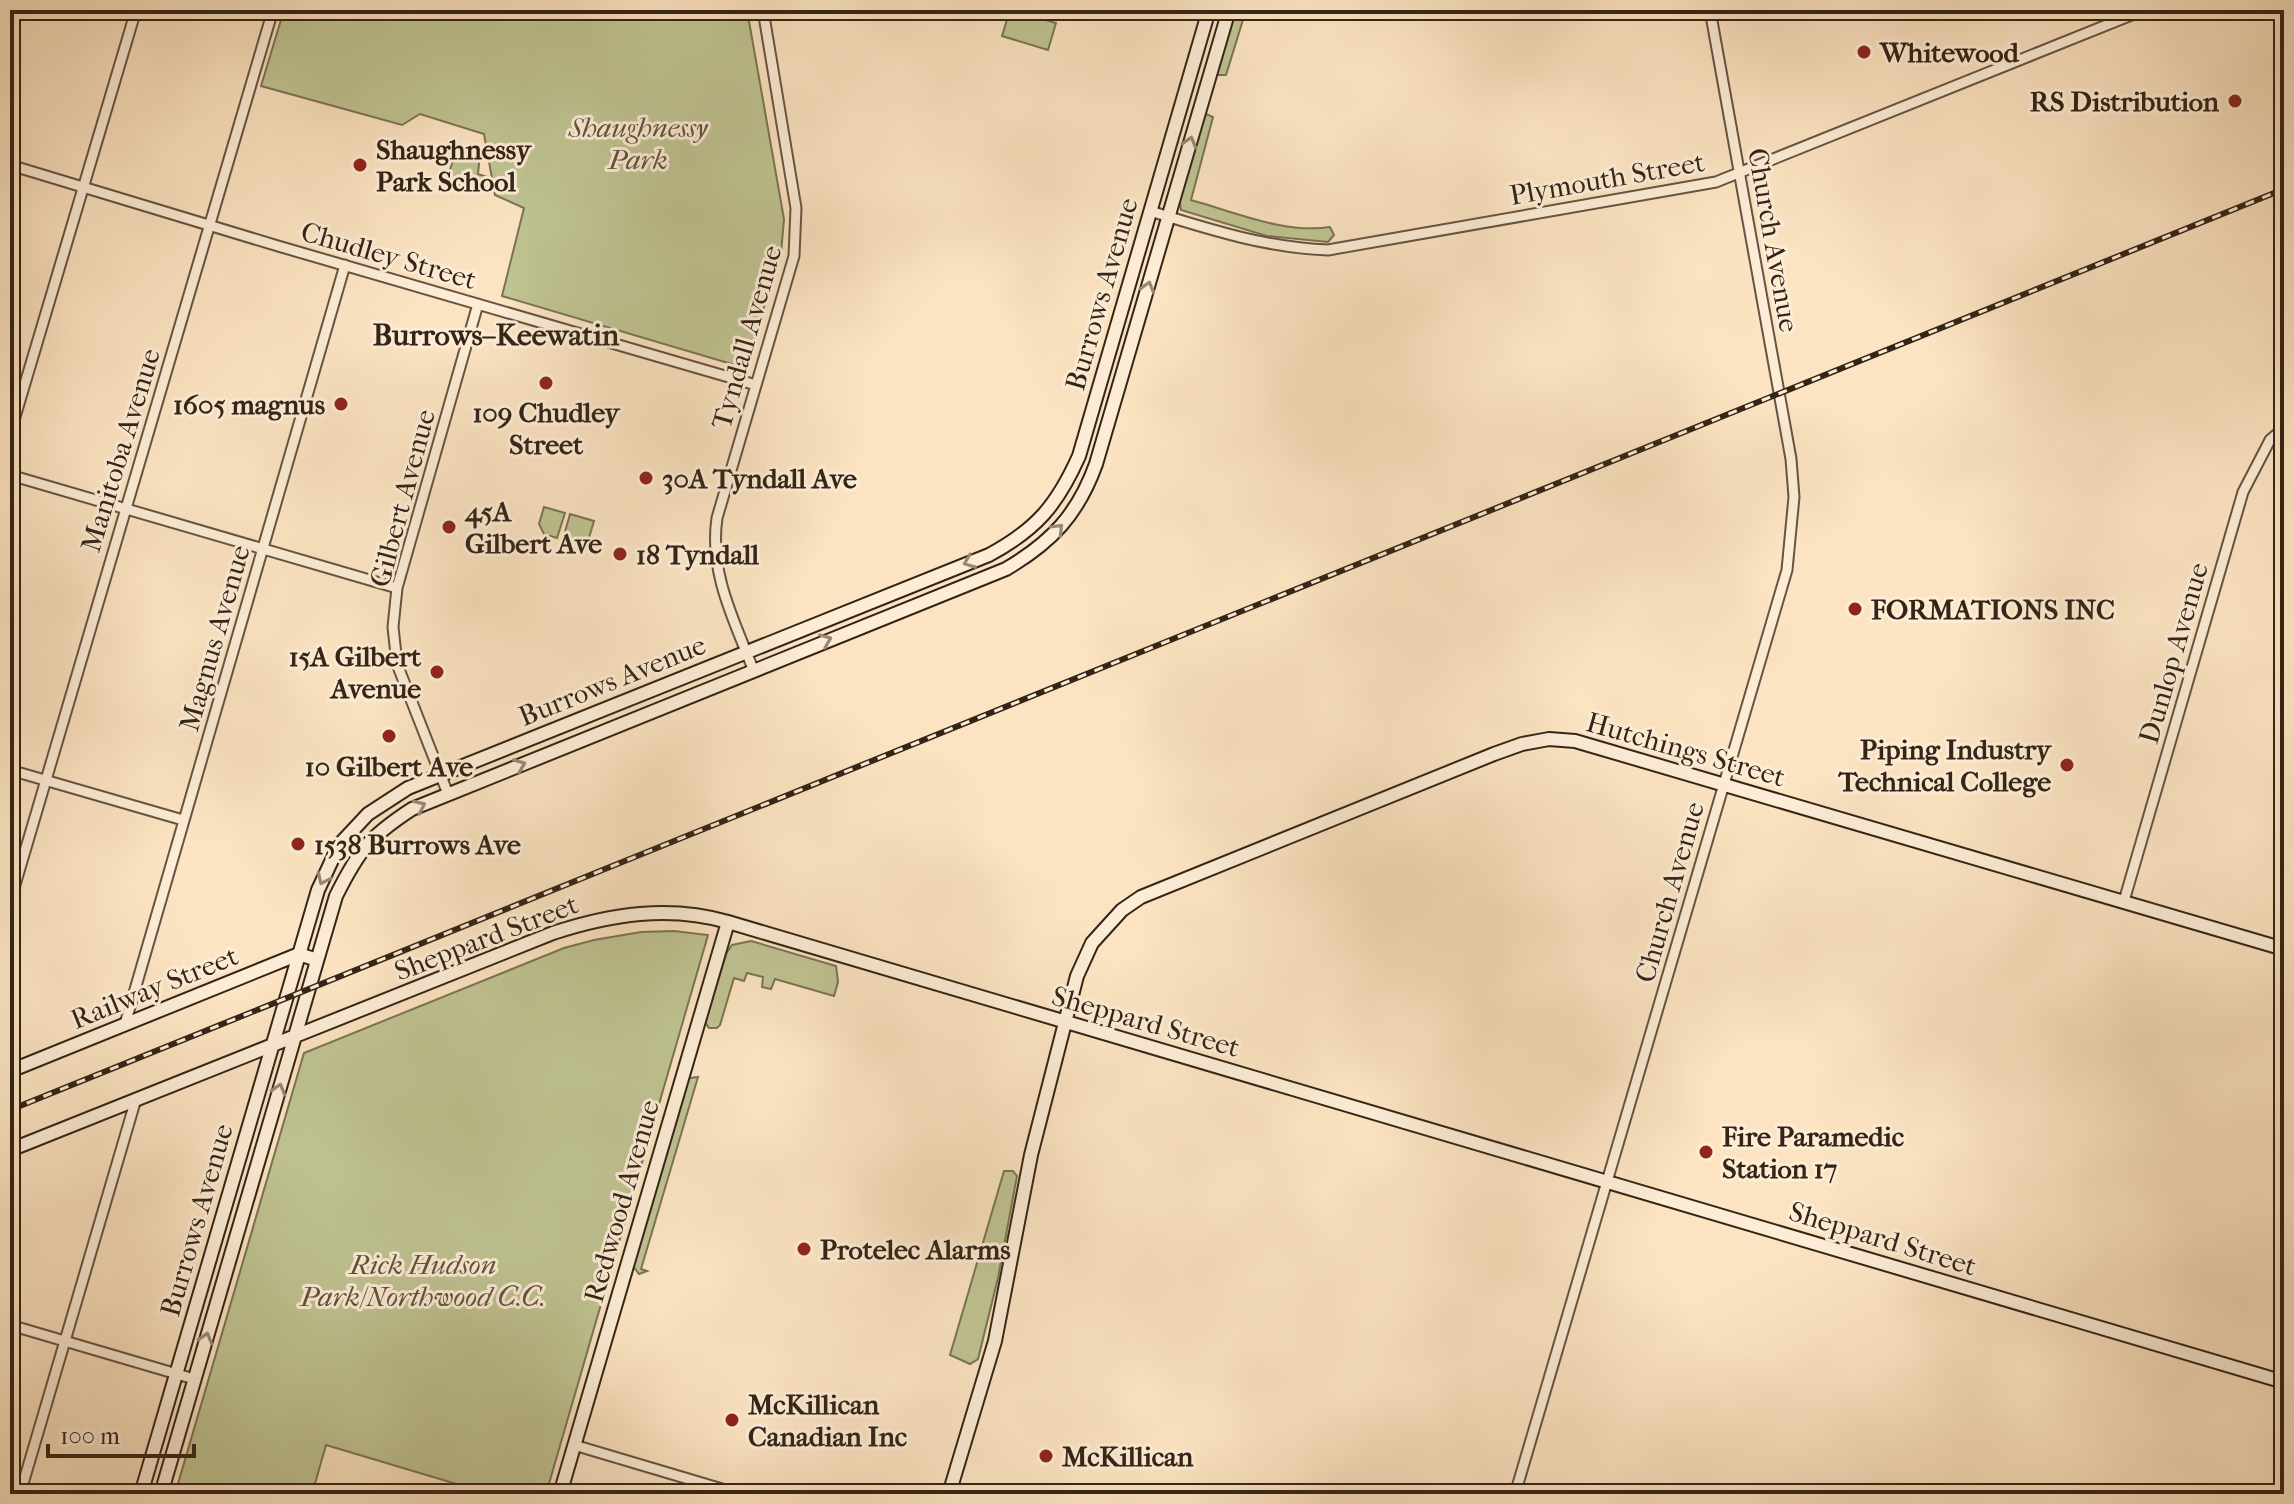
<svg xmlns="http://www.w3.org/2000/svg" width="2294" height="1504" viewBox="0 0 2294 1504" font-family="'IM FELL French Canon',serif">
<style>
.green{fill:#c0c493;stroke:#7a7454;stroke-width:2}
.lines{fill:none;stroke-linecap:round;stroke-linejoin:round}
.street-casing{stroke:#665441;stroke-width:13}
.secondary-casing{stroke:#342416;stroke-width:16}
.street{stroke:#fdedd7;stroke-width:9}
.secondary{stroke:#fdedd7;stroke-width:12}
.rail-casing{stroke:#342416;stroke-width:6}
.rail{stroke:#fdedd7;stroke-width:3;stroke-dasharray:9;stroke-linecap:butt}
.oneway{stroke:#988876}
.poi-dot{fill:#8f2418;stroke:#fdedd7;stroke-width:3}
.labels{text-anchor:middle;stroke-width:6;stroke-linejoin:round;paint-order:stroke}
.poi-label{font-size:28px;font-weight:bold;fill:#342416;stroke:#fdedd7;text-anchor:start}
.park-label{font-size:28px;font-style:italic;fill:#5e543c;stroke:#fdedd7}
.street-label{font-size:28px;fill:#342416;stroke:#fdedd7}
.neighbourhood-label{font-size:30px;font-weight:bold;fill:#342416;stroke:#fdedd7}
</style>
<rect width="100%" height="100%" fill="#fce4c2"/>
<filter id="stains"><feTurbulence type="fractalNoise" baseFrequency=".0025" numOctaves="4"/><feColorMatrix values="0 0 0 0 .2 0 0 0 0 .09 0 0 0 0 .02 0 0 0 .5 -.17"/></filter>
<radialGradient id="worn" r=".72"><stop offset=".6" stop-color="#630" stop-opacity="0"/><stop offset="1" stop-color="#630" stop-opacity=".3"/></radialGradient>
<path class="green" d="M284,10H747L784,219L781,253L745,368L502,296L524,208L495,195L484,134L420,114L402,125L261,86Z
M1010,10L1056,23L1048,50L1002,36Z
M1233,10H1246L1226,75H1217L1216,69Z
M1206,114L1213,117L1191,200C1235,212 1284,234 1330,227L1334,235L1328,242L1267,236L1181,210L1179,197L1203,116Z
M460,149L480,154L478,174L490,178V188L485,192L450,183L447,179L456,151Z
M544,507L565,513L557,538L544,534L539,524Z
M570,514L594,521L588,541L580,544L563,539Z
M674,931L708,935L546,1494H490L326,1445L312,1494H175L304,1053L564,948L594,940L641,932Z
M751,941L836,966L838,982L834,996L775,979L771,989L762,987L763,977L747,973L744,981L734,978L720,1025L717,1028H709L705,1022L726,954L732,945Z
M698,1077L641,1269L647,1271L639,1274L633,1266L687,1081L690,1078Z
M1004,1171H1013L1017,1176L998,1278L978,1359L970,1364L950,1355Z"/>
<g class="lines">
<g class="street-casing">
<path id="street" d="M2105,10L2111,23
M10,165L278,246L756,385
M1150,211C1208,229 1267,248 1328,250L1716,182L2144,10
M10,434L136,10
M10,475L397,588
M753,669C734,620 709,573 717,518L794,256L796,208L763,10
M10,770L183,820
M448,794L397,664L393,627L397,588L478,304
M2124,901L2243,492L2270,440L2284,428
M10,902L273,10
M125,1024L345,265
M10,1325L194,1379
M574,1445L739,1494
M20,1494L136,1099
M1515,1494L1787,570L1794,497L1791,459L1710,10"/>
</g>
<g class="secondary-casing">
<path id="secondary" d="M10,1071L299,954L317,960
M10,1150L553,933C611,914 669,905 728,922L2284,1382
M141,1494L318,890L339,845L368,814L408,788L989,555C1037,529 1057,505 1079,456L1209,10
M161,1494L336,896C359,850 369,837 412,809L1006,569C1052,542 1078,514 1096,464L1229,10
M560,1494L728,922
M949,1494L995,1341L1031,1155L1077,976L1092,943L1122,910L1141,897L1494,754L1522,744L1549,739L1575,741L2284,949"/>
</g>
<use href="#street" class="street"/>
<use href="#secondary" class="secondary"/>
<g class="rail-casing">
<path id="rail" d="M10,1110L2284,189"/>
</g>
<use href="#rail" class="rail"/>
</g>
<defs><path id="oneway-chevron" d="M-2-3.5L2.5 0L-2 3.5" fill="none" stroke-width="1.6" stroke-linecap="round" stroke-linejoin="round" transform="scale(2)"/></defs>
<g class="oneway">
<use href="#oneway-chevron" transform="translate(1190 142) rotate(-74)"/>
<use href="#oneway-chevron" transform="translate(1148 287) rotate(-74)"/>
<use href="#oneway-chevron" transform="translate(1058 529) rotate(-46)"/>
<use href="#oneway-chevron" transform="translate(969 562) rotate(159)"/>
<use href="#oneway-chevron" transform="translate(826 640) rotate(-22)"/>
<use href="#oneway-chevron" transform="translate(520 765) rotate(-22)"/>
<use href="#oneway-chevron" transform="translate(420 806) rotate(-25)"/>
<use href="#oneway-chevron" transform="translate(323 879) rotate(115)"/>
<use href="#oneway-chevron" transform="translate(279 1089) rotate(-74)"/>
<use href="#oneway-chevron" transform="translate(206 1338) rotate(-74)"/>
</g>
<g class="poi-dot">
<circle cx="1864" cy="52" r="8"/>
<circle cx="2235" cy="101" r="8"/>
<circle cx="360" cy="165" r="8"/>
<circle cx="546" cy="383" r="8"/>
<circle cx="341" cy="404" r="8"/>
<circle cx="646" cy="478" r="8"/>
<circle cx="449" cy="527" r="8"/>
<circle cx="620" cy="554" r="8"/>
<circle cx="1855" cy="609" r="8"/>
<circle cx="437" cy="672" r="8"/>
<circle cx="389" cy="736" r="8"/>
<circle cx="2067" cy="765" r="8"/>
<circle cx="298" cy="844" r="8"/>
<circle cx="1706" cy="1152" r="8"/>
<circle cx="804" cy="1249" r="8"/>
<circle cx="732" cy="1420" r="8"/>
<circle cx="1046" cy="1456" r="8"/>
</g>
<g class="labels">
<g class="poi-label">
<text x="1880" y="62">Whitewood</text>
<text x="2219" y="111" text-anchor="end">RS Distribution</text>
<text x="376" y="159">Shaughnessy<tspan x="376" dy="32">Park School</tspan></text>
<text x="325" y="414" text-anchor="end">1605 magnus</text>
<text x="546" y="422" text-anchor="middle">109 Chudley<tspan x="546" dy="32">Street</tspan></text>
<text x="662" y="488">30A Tyndall Ave</text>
<text x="465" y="521">45A<tspan x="465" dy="32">Gilbert Ave</tspan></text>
<text x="636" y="564">18 Tyndall</text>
<text x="1871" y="619">FORMATIONS INC</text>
<text x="421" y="666" text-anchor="end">15A Gilbert<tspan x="421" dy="32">Avenue</tspan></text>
<text x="2051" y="759" text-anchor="end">Piping Industry<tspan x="2051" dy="32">Technical College</tspan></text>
<text x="389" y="776" text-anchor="middle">10 Gilbert Ave</text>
<text x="314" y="854">1538 Burrows Ave</text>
<text x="1722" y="1146">Fire Paramedic<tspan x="1722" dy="32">Station 17</tspan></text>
<text x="820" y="1259">Protelec Alarms</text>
<text x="748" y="1414">McKillican<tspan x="748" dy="32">Canadian Inc</tspan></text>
<text x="1062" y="1466">McKillican</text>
</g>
<g class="park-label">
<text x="638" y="137">Shaughnessy<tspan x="638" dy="32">Park</tspan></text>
<text x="423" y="1274">Rick Hudson<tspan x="423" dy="32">Park/Northwood C.C.</tspan></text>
</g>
<g class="street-label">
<text transform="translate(1607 178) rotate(-10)" y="10">Plymouth Street</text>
<text transform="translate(1774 240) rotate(80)" y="10">Church Avenue</text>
<text transform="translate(389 255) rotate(16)" y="10">Chudley Street</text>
<text transform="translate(1101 294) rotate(-74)" y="10">Burrows Avenue</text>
<text transform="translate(746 337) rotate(-74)" y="10">Tyndall Avenue</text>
<text transform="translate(120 450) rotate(-73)" y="10">Manitoba Avenue</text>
<text transform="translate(402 498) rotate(-75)" y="10">Gilbert Avenue</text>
<text transform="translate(214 638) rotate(-74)" y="10">Magnus Avenue</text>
<text transform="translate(2173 653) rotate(-74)" y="10">Dunlop Avenue</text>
<text transform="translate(612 680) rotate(-22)" y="10">Burrows Avenue</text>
<text transform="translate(1686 749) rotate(16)" y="10">Hutchings Street</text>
<text transform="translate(1669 892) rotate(-74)" y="10">Church Avenue</text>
<text transform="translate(486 937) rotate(-21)" y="10">Sheppard Street</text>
<text transform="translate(154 987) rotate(-22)" y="10">Railway Street</text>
<text transform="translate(1146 1021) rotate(16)" y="10">Sheppard Street</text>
<text transform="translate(621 1201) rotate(-74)" y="10">Redwood Avenue</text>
<text transform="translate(196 1220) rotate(-74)" y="10">Burrows Avenue</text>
<text transform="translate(1883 1238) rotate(17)" y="10">Sheppard Street</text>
</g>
<g class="neighbourhood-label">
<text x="496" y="345">Burrows–Keewatin</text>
</g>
</g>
<rect width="2294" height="1504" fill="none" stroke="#fce4c2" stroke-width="40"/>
<rect x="12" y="12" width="2270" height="1480" fill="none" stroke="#342416" stroke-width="4"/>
<rect x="20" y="20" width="2254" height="1464" fill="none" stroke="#342416" stroke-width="2"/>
<path d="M48 1444v12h146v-12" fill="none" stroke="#342416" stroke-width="4"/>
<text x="60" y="1444" font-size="24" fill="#342416" stroke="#fdedd7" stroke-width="6" paint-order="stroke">100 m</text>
<rect width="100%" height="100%" filter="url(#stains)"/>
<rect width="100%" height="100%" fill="url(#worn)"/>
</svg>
